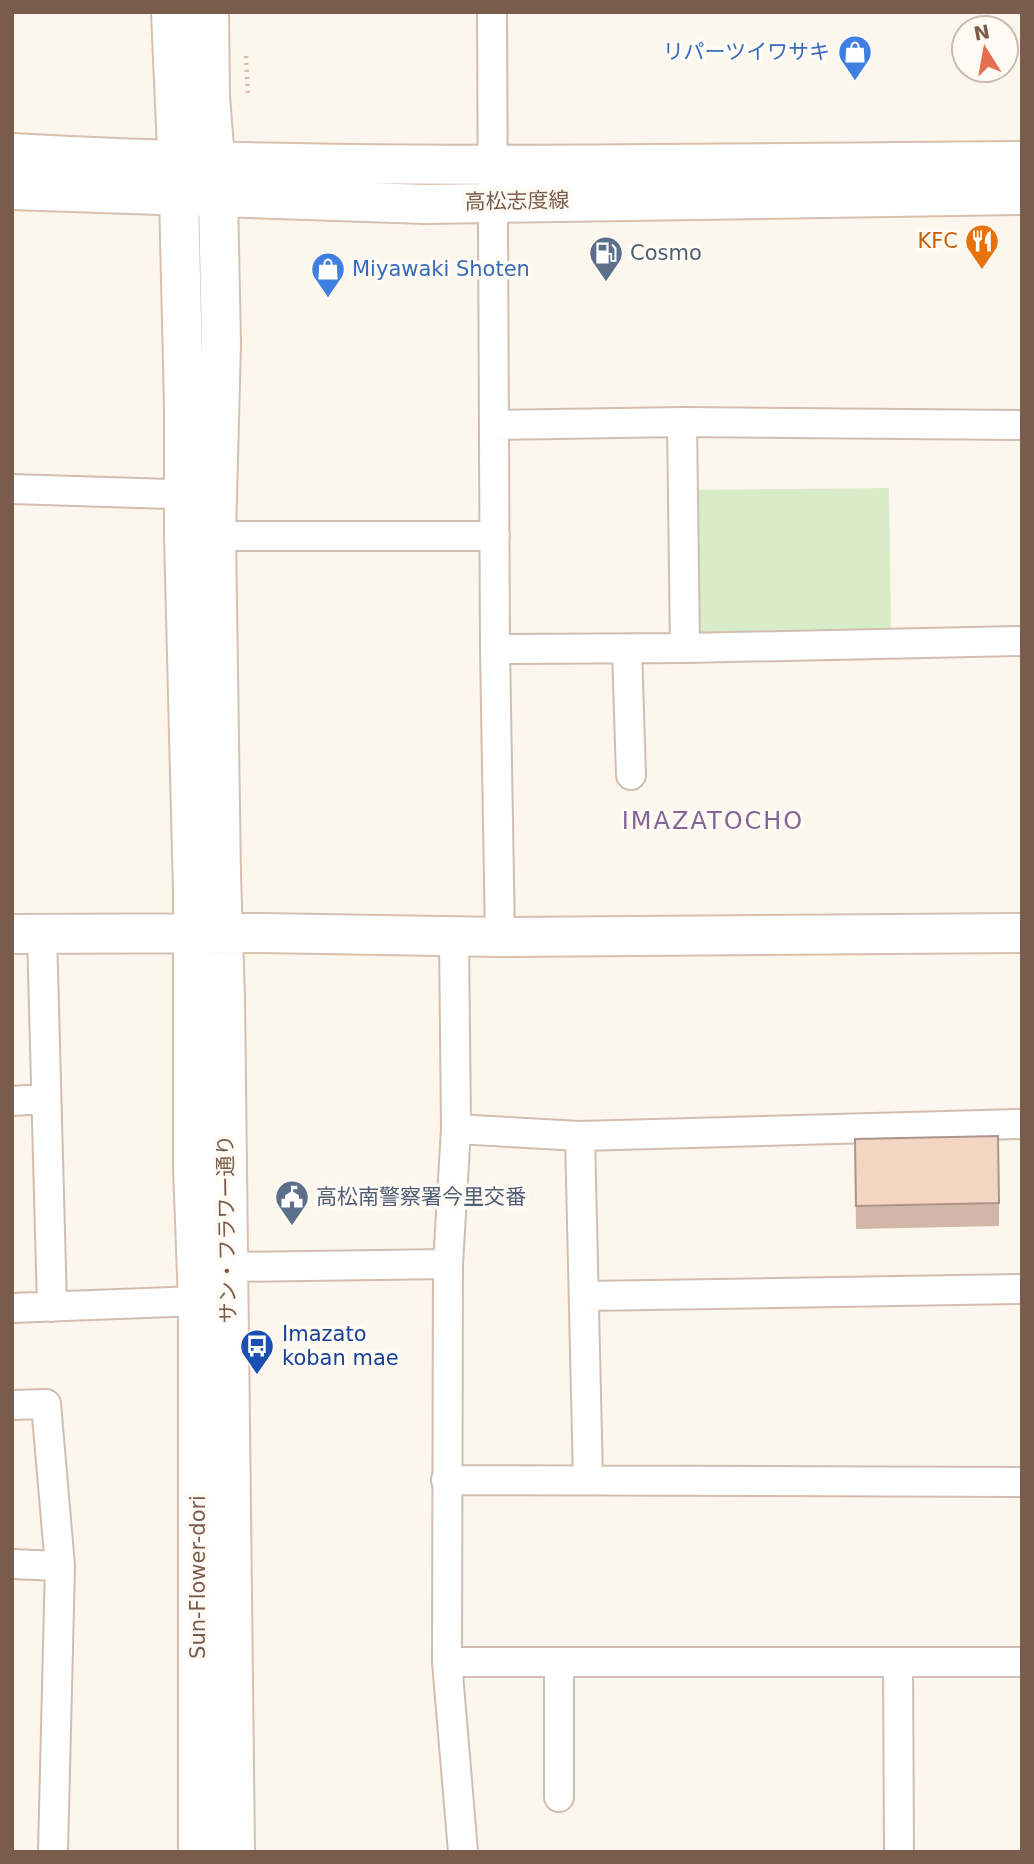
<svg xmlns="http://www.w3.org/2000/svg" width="1034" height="1864" viewBox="0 0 1034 1864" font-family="'DejaVu Sans','Noto Sans JP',sans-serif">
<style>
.green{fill:#d8ecc9}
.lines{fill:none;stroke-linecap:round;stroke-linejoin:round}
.street-casing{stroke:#d1beb0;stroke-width:32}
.secondary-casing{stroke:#d6c0b0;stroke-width:42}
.path{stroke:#d9b8a5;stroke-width:4.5;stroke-dasharray:2 5;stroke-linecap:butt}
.street{stroke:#fff;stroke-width:28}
.secondary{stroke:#fff;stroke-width:38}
.wall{fill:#d1b7a8}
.building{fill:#f3d5c3;stroke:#aa9588;stroke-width:2}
.labels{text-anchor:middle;stroke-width:7;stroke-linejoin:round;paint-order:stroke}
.shop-label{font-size:21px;fill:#366cbe;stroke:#fffaf3;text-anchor:end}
.street-label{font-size:21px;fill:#7a5c4d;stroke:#fffaf3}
.food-label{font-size:21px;fill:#c56008;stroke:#fffaf3;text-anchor:end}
.service-label{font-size:21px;fill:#4e5e75;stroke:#fffaf3;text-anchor:start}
.transit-label{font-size:21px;fill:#164399;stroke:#fffaf3;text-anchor:start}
.quarter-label{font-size:24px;letter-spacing:2px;fill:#846695;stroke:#fffaf3}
</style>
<rect width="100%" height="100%" fill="#fdf6ec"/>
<path class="green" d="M889,488L891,634L694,637L692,490Z"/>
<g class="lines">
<g class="street-casing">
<path id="street" d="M492,12L495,649L500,937
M682,422L685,648
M495,425L682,422L1022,425
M12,489L202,495
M196,536H495
M495,649L685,648L1022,641
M627,649L631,775
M42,933L52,1307
M454,936L456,1129L448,1264L447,1662L463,1852
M12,1101L46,1099
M456,1129L580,1136L1022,1124
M580,1136L588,1480
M227,1267L448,1264
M585,1296L1022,1289
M12,1308L198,1301
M12,1405L46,1404L60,1566L53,1852
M446,1480L1022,1482
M12,1564L60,1566
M447,1662H1022
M559,1662V1797
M898,1662L899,1852"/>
</g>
<g class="secondary-casing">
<path id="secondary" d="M171,12L179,196L184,405V536L193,892V1168L198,1301V1852
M209,12L210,97L218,197L221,343L216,536L221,875L225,999L235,1852
M12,153C348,172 685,163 1022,161
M12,190L425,204L1022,195
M12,934L261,933L500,937L1022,933"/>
</g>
<path class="path" d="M246,56L248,95"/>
<use href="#street" class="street"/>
<use href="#secondary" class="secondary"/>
</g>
<path class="wall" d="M855,1139L999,1203V1226L856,1229Z"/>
<path class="building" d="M998,1136L999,1203L856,1206L855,1139Z"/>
<defs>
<g id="shop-pin" transform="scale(1.75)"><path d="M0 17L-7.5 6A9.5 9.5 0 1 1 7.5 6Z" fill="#3f7fe0" stroke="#fffaf3"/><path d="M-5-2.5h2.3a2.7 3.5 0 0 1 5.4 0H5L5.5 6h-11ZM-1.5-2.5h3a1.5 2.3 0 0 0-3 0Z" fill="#fff"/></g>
<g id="restaurant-pin" transform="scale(1.75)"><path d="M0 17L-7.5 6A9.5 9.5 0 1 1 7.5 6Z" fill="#e8710a" stroke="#fffaf3"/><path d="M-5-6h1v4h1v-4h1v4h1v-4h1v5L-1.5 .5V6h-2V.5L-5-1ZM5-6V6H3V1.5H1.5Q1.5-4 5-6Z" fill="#fff"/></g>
<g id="fuel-pin" transform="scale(1.75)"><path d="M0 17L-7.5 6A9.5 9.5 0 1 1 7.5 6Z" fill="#5c6f8a" stroke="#fffaf3"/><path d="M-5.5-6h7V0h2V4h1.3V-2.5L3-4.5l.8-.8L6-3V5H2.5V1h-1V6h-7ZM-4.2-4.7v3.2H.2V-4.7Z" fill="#fff"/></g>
<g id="civic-pin" transform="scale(1.75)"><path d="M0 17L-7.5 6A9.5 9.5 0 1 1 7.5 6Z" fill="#5c6f8a" stroke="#fffaf3"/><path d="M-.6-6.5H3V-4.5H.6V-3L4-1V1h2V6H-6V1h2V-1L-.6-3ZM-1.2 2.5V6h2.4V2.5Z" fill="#fff"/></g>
<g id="bus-pin" transform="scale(1.75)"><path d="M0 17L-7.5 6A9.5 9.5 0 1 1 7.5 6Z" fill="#1a4fb4" stroke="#fffaf3"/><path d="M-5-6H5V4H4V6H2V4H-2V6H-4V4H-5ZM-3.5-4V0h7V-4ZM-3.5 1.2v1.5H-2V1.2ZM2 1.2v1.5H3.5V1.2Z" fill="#fff"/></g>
</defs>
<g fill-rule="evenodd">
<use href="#shop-pin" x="855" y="52"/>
<use href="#restaurant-pin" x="982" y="241"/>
<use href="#fuel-pin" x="606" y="253"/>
<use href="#shop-pin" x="328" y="269"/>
<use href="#civic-pin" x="292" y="1197"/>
<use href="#bus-pin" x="257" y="1346"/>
</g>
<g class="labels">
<g class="shop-label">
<text x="830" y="59">リパーツイワサキ</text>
<text x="352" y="276" text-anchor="start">Miyawaki Shoten</text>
</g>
<g class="street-label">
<text transform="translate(517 201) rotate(-1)" y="7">高松志度線</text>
<text transform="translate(227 1229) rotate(-91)" y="7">サン・フラワー通り</text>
<text transform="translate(198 1577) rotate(-90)" y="7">Sun-Flower-dori</text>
</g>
<g class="food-label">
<text x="958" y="248">KFC</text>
</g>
<g class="service-label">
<text x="630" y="260">Cosmo</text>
<text x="316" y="1204">高松南警察署今里交番</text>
</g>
<g class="transit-label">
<text x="282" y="1341">Imazato<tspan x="282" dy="24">koban mae</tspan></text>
</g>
<g class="quarter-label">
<text x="713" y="829">IMAZATOCHO</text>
</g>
</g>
<rect width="1034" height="1864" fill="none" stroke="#7a5c4d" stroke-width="28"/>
<g transform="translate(985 49) rotate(349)"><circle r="33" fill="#fffaf3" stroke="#cabbb1" stroke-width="2"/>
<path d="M0-5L12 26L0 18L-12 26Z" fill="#e76f51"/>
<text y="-10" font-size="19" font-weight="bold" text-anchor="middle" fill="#7a5c4d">N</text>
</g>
</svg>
